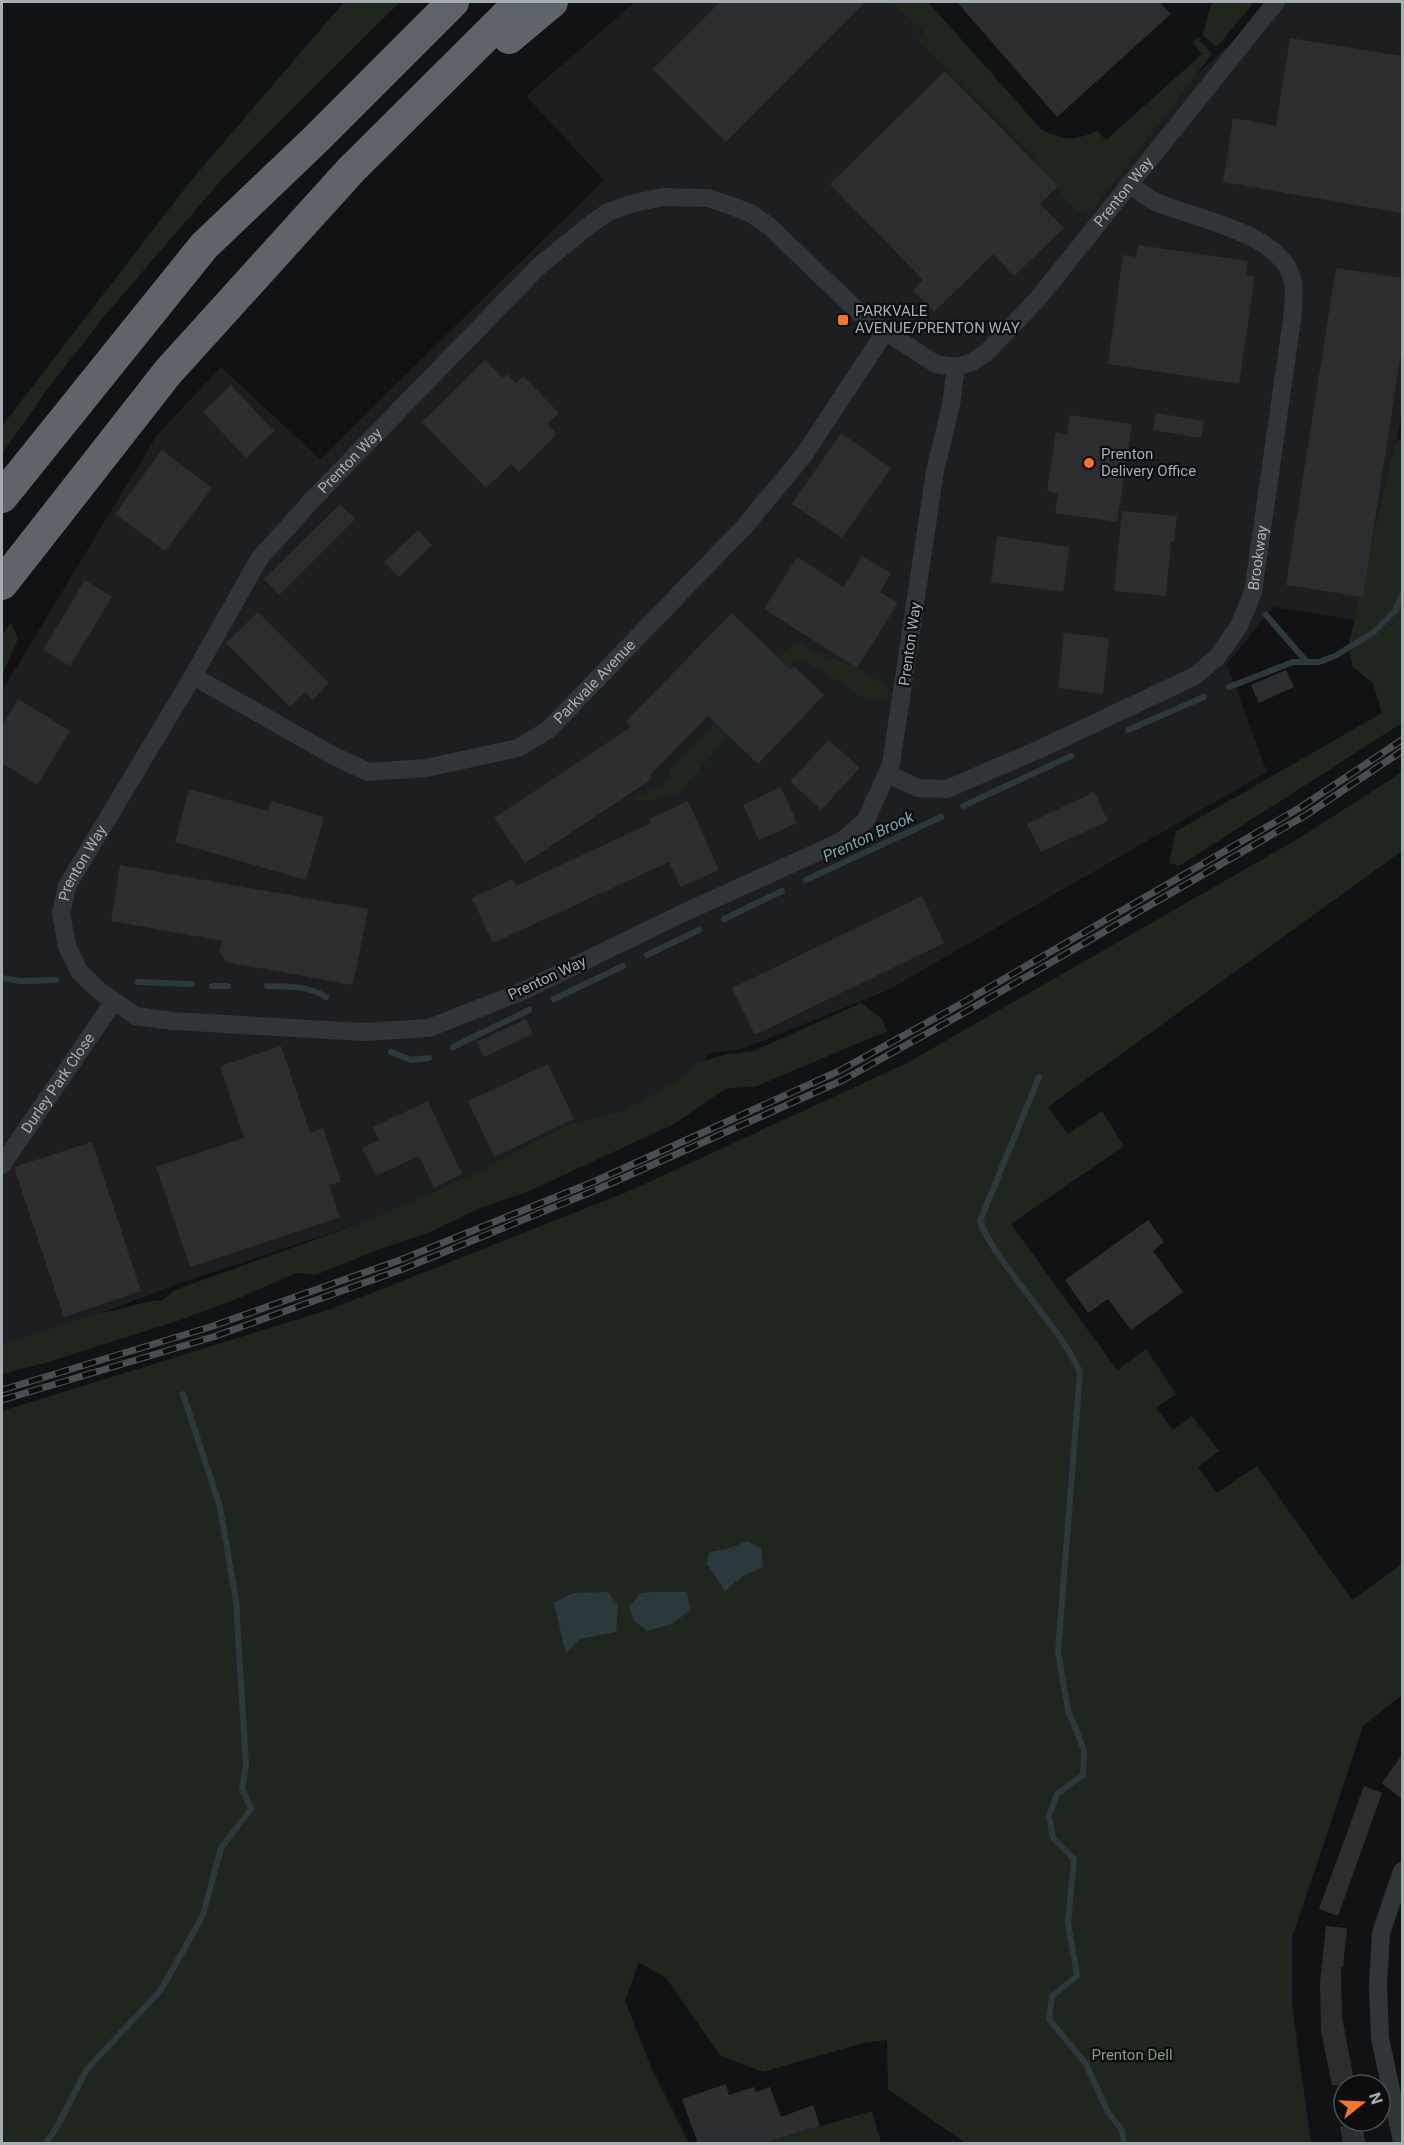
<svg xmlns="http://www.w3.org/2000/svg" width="1404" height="2145" viewBox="0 0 1404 2145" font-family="Roboto,sans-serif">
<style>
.built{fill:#1d1e20}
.green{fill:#1f261e}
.water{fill:#2b393c}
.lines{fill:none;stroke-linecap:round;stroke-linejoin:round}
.stream{stroke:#2b393c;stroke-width:6}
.building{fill:#2c2d2f}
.minor{stroke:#323538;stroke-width:18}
.motorway{stroke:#5e6469;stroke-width:32}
.rail-casing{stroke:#494e51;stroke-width:7}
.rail{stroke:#0d0d0e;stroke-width:4.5;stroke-dasharray:14;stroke-linecap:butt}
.poi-dot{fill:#f57527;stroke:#0d0d0e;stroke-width:2}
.labels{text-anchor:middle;stroke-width:4.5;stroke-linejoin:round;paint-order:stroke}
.street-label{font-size:15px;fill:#a2adb4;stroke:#0d0d0e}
.poi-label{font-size:15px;fill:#a2adb4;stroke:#0d0d0e;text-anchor:start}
.park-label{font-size:15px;fill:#82a079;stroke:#0d0d0e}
.water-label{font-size:16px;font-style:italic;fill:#78a6b1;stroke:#0d0d0e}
</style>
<rect width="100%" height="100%" fill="#111213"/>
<path class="built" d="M635,2H921L1089,181L1116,148L1276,2H1402V413L1363,621L1273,607L1227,664L1267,772L886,991L757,1043L740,1049L710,1053L648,1118L428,1201L177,1284L57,1330L2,1347V691L157,435L221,367L320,459L604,180L526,96Z"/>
<path class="green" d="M344,2H400L224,177L106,314L46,391L2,454V426L189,183Z
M893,2H928L1042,130C1066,141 1073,141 1097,131L1106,140L1202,54L1192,42L1198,38L1212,54L1092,211L1080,212L1070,205L1030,153L917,39L924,32Z
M1214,2H1254L1217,47L1203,35L1210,7Z
M1402,437V723L1179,866L1169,863L1176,831L1382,713L1373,683L1353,667L1348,647L1395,444Z
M11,622L18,639L2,675V635Z
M797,641L815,653L857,667L887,687L888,697H861L844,684L807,663L796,662L737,725L679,793L652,801L631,800L667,781L672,768L767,668Z
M1402,772V851L1048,1107L1068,1134L1102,1111L1124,1146L1011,1224L1117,1370L1146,1349L1176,1394L1156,1408L1173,1430L1192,1416L1219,1451L1198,1467L1217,1493L1257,1466L1352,1600L1402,1564V1695L1363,1726L1292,1938V2005L1311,2143H965L888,2089L887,2040L863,2043L763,2072L721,2056L666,1978L639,1962L625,2001L651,2067L689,2143L2,2144V1411L331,1309L627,1192L907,1063L1301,837Z
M861,1003L882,1019L887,1031L757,1086L725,1089L674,1124L527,1192L480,1208L433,1231L375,1251L316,1275L296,1273L242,1297L177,1321L45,1363L2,1374V1344L37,1334L78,1319L152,1301H161L175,1290L364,1222L466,1178L570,1124L624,1111L678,1081L699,1062L727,1054L751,1052Z
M872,2111L881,2143L760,2144Z"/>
<path class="water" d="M747,1541L761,1548L763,1567L743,1576L725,1591L707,1564L709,1552L728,1549Z
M608,1592L618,1605L616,1632L579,1639L566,1654L554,1603L573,1593Z
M652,1592H687L690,1610L672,1624L647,1631L634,1621L629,1606L641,1593Z"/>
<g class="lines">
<path class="stream" d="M1266,615L1306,661
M1229,687L1293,662H1319L1335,656L1374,632L1395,611L1402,595
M1128,730L1204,697
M963,806L1071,756
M806,880L941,817
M724,919L782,891
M647,955L699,930
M2,978L20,981L56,980
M138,982L192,984
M212,986H228
M267,986C288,987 307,985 326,997
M554,999L623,966
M453,1047L529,1010
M391,1052L411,1060L429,1058
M1039,1077L980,1221C985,1236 994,1248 1003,1261C1027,1297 1063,1334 1080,1372L1058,1652L1068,1710L1084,1750L1083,1775L1057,1794L1049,1816L1053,1838L1074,1859L1068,1923L1077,1976L1052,1996L1049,2019L1086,2064L1108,2112L1122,2130L1124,2144
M45,2144L57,2127L87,2069L161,1990L203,1915L221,1848L251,1809L242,1788L246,1766L236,1601L220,1507L183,1394"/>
</g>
<path class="building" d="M720,2H865L726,142L653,69Z
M957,2H1160L1171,14L1057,117Z
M1290,38L1402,56V213L1223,182L1233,118L1276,126Z
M945,71L1058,186L1040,204L1064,228L1014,276L993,254L934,312L913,290L923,280L830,184Z
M1138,245L1248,261L1246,275L1255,276L1239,384L1108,364L1123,255L1136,257Z
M1336,268L1402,278V347L1363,597L1286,585Z
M485,360L503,378L507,374L516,383L523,376L559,413L547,424L557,434L519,472L511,464L486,488L422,422Z
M231,385L274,431L246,458L203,412Z
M1156,413L1204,421L1201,438L1153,430Z
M1070,415L1132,424L1117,522L1055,513L1058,493L1047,491L1056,432L1067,434Z
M841,433L891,468L842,538L792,504Z
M162,450L212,488L165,551L115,514Z
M340,504L355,519L279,595L264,579Z
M1122,511L1177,516L1174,542L1171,541L1166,596L1114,591Z
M418,530L432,545L399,577L384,562Z
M997,536L1069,547L1063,592L991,582Z
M862,556L891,573L880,592L898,603L857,668L764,609L797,557L844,587Z
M85,580L112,597L70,666L43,650Z
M258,612L329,683L313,700L305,692L290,707L226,643Z
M732,613L790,669L794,666L824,695L758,764L708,716L650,775L652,779L525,863L494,818L631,727L626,721Z
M1064,633L1109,638L1103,694L1058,688Z
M1286,670L1294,687L1259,703L1251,685Z
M18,699L70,731L37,785L2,763V726Z
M829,740L860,768L821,810L790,781Z
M781,787L797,823L759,840L743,805Z
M189,789L268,811L271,801L324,817L306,880L175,842Z
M1094,792L1108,821L1041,852L1027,824Z
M688,801L719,870L681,887L669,862L493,943L472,898L512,879L516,886L651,823L649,819Z
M120,865L368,909L353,985L226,962L219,951L223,941L111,921Z
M922,896L944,943L755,1035L732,988Z
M526,1019L533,1034L484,1057L477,1042Z
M281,1046L310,1133L323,1128L341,1182L329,1185L340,1217L190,1267L156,1167L244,1138L220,1066Z
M548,1064L574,1119L494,1157L468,1101Z
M428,1101L462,1174L434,1188L419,1156L376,1176L362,1148L379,1140L373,1127Z
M92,1142L141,1291L64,1317L14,1167Z
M1148,1220L1164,1242L1153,1251L1183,1292L1131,1330L1108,1299L1088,1313L1065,1280Z
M1402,1755V1799L1382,1783Z
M1364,1786L1382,1793L1338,1916L1319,1909Z
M1326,1926L1347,1928L1343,1967H1341L1342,2017L1355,2085H1332L1321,2031L1320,1982Z
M726,2084L729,2095L754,2087L756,2092L770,2087L781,2117L813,2105L820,2126L760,2144H698L682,2099Z
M1361,2122L1366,2144H1343L1340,2127Z"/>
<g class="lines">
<g class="minor">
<path id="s1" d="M956,367L951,405L935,471L891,764L866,820L842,841L681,914L523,991L429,1028L364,1032L173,1021L136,1016L98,990L79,971L67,946L61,914L67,886L193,676L259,559L312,500L538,267L592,223L608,212L634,203L663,197L708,198L729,205L750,213L769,226L866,319L936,364L956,367L972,362L986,353L1036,301L1276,2"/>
<path id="s2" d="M193,676L330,754L368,772L426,768L518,748L548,730L745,526L804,455L885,332"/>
<path id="s3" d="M887,774L918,788L947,789L1040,749L1195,676L1217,657L1239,626L1253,592L1292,320C1293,308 1295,295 1293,283C1286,233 1194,219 1156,202C1147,198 1138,190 1129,184"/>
<path id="s4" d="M2,1165L114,1001"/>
<path d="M1402,1871L1381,1933L1378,1985L1380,2038L1402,2142"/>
</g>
<path class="motorway" d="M509,38L552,2
M2,497L204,246L314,141L453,2
M2,584L168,372L351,170L520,2"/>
<g class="rail-casing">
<path id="rail" d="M2,1390L210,1327L400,1260L593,1182L839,1071L950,1010L1301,807L1402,740
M2,1400L213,1337L403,1269L596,1190L843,1080L955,1018L1306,815L1402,751"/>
</g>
<use href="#rail" class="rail"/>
</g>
<g class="poi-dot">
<rect x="837" y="314" width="12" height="12" rx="3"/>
<circle cx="1089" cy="463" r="6"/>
</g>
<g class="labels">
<g class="street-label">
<text dy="5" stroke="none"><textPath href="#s1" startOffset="2930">Prenton Way</textPath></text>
<text dy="5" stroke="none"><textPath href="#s1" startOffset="1918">Prenton Way</textPath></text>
<text dy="5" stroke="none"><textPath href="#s3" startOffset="474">Brookway</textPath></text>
<text transform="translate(910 644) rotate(-82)" y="5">Prenton Way</text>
<text dy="5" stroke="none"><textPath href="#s2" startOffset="454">Parkvale Avenue</textPath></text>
<text dy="5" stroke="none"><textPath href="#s1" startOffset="1432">Prenton Way</textPath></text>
<text transform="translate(547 978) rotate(-25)" y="5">Prenton Way</text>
<text dy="5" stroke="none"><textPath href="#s4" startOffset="99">Durley Park Close</textPath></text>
</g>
<g class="poi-label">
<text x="855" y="316">PARKVALE<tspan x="855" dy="17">AVENUE/PRENTON WAY</tspan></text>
<text x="1101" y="459">Prenton<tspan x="1101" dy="17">Delivery Office</tspan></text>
</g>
<g class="park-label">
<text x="1132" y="2060">Prenton Dell</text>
</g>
<g class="water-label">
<text transform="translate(868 836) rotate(-25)" y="6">Prenton Brook</text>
</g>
</g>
<rect width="1404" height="2145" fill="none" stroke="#a2adb4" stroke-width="6"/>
<g transform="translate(1362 2103) rotate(72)"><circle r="28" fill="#0d0d0e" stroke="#494d50" stroke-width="1.5"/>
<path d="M0-4.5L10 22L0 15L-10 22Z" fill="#f57527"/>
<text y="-9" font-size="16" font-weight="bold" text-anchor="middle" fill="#a2adb4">N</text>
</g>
</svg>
